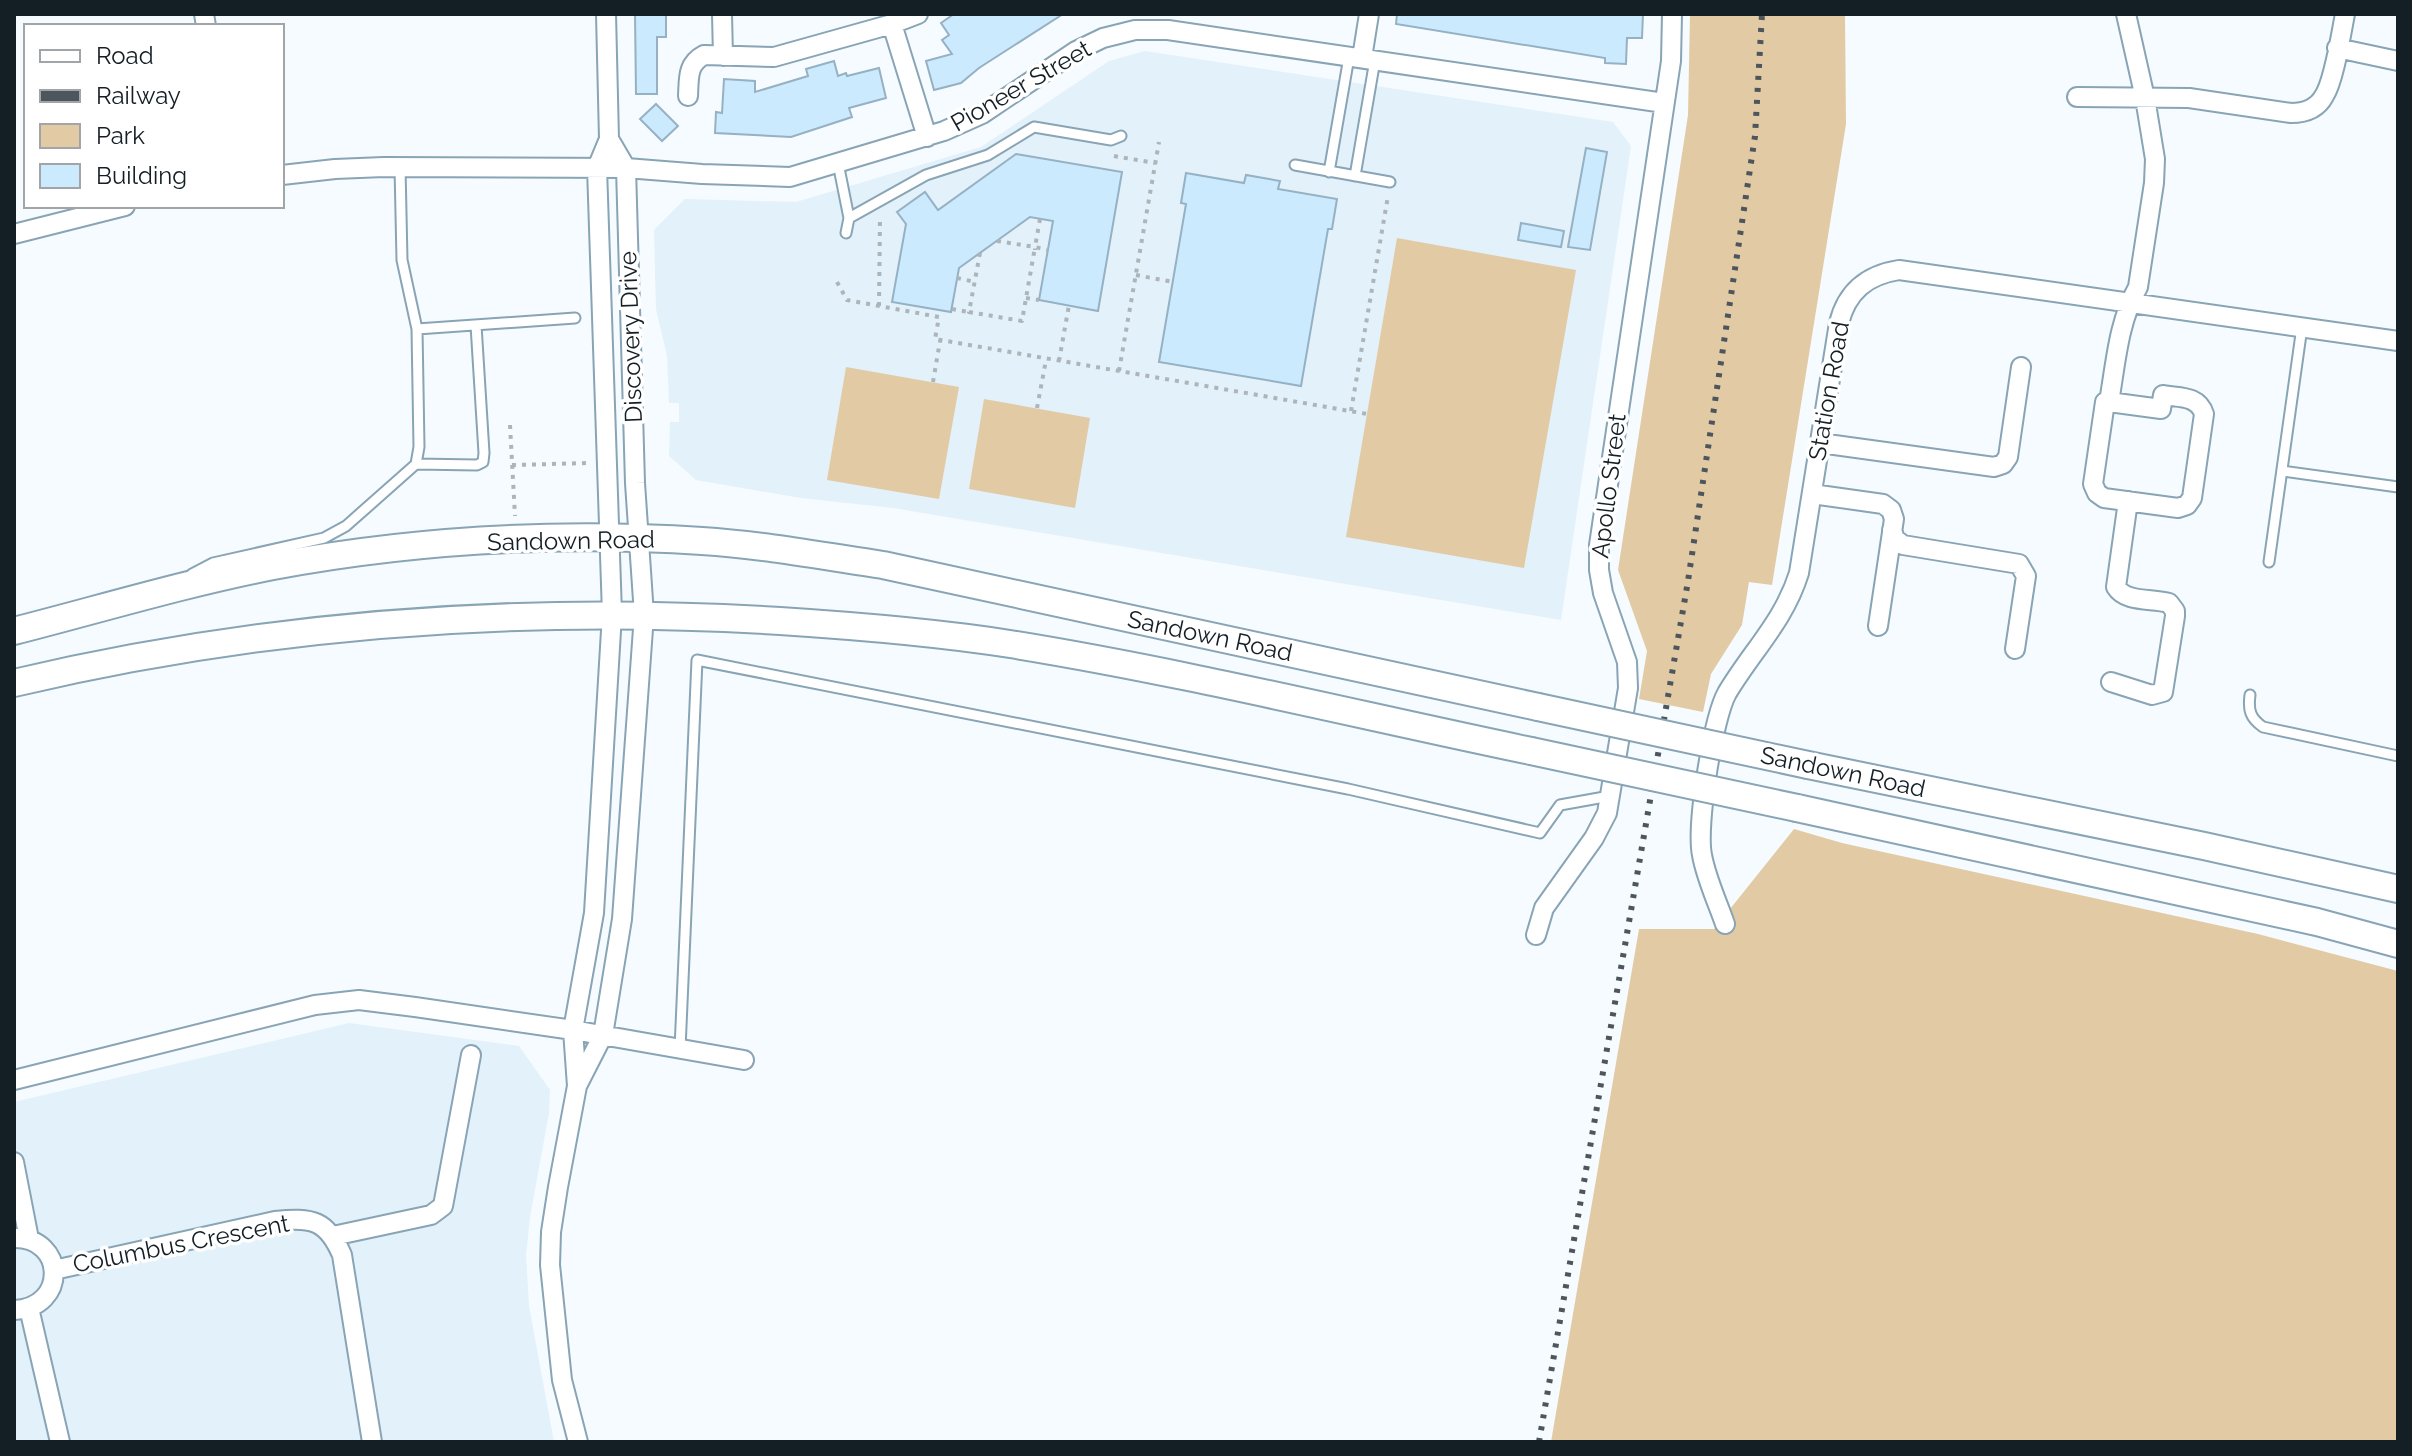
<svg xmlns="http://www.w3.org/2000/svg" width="2412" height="1456" viewBox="0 0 2412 1456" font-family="Raleway,sans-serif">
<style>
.built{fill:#e2f1fa}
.green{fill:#e2cba4}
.building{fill:#cceafd;stroke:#95b1c3;stroke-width:2}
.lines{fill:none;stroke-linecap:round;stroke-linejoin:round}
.service-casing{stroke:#88a4b5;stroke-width:13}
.minor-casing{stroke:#88a4b5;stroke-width:22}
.secondary-casing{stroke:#88a4b5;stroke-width:30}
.path{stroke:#adb5ba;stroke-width:4;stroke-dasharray:4 6;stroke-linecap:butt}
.service{stroke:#fff;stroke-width:9}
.minor{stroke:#fff;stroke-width:18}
.secondary{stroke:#fff;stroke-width:26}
.rail{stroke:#4c565c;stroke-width:6;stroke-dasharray:4 8;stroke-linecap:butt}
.secondary-bridge-casing{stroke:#88a4b5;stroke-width:30;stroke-linecap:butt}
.secondary-bridge{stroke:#fff;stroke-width:26}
.labels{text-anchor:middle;stroke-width:7;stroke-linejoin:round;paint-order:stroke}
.street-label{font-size:24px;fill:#131e25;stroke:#fff}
</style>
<rect width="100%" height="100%" fill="#f5fbff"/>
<path class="built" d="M1145,51L1613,122L1631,146L1561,620L893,508L801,498L696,480L669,456L670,422H679V403H669L667,356L656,309L654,230L685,199L796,202L981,147L1109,61Z
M349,1023L519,1046L550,1090L549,1113L530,1217L526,1255L529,1306L554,1442H14V1102Z"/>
<path class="green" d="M1690,14H1845L1846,124L1772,585L1749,582L1742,625L1711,674L1703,712L1639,699L1647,651L1618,570L1688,115Z
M1397,238L1576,270L1524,568L1346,537Z
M846,367L959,387L939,499L827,480Z
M984,399L1090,418L1075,508L969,489Z
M1794,829L1842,843L2258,934L2398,971V1442H1551L1639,929H1714Z"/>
<path class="building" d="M635,14H666V37H657V94H636Z
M954,14H1063L979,68L961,83L934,90L926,61L952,54L942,40L949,35L941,23Z
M1397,14H1643L1642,38H1627L1626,64L1605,63V58L1396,24Z
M834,61L838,76L846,73L847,76L879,68L886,98L849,108L852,117L791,137L715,133L716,112L722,113L724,79L755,81V92L808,76L806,69Z
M656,104L678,126L662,141L640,119Z
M1586,148L1607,152L1590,250L1568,247Z
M1016,154L1122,172L1098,311L1039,300L1053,221L1030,217L959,268L951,312L892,302L906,224L897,212L925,192L938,210Z
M1186,173L1244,183L1246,175L1280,181L1278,189L1337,199L1332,229H1328L1301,386L1159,362L1186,204L1181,203Z
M1521,223L1564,231L1561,247L1518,240Z"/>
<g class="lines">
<g class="service-casing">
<path id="service" d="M838,163L849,218L846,233
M1295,165L1390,182
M1329,172L1349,57
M1355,176L1375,60
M849,218L926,175L988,155L1034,127L1111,140L1121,136
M417,329L575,318
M416,464L477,465L483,462L484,453L476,325
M2282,471L2398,487
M2269,562L2302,327
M192,574L213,563L324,538L346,526L416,464L419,447L417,329L402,260L400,167
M2250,695C2248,710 2250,718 2263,727L2398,756
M680,1049L697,660L1348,789L1540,833L1560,805L1610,796"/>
</g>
<g class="minor-casing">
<path id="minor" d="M204,14L206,26
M722,14L723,56
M892,24L927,137
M2337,48L2398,61
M1362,58L1369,14
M688,96C689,78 687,64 704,55L774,57L892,24L918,14
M2077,97L2189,98L2291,113C2305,113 2317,109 2324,96C2334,81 2341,34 2345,14
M282,175L335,169L384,167L626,168L702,174L790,177L944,131L982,114L1076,51L1103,38L1135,30H1168L1664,103
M14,234L125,206
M2109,402L2161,409L2163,395C2179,398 2198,395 2204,414L2192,498L2187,505L2178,508L2104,498L2097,493L2093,484L2105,402H2109C2116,362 2118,323 2138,287L2154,183L2155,159L2145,98L2126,14
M1820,443L1994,467L2003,464L2008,457L2021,367
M1812,494L1883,504L1891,510L1894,519L1878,626
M1892,530L1895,539L1903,545L2019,564L2026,576L2015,649
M2111,682L2152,695L2163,692L2175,616V611L2169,603C2152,598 2126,603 2116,587L2128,501
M1725,924C1717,901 1706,878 1702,855C1696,826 1713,718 1727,693C1752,651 1784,621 1799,573L1839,323C1847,291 1867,275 1899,270L2398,341
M1536,935L1544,908L1594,838L1607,813L1628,688L1627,662L1603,593L1599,570V545L1671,61L1672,14
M14,1080L315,1005L359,1000L415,1007L573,1030L744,1060
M577,1086L603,1035L622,919L644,615L635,483L626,168L609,139
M14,1162L29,1239
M333,1236L431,1215L443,1206L471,1055
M14,1238C66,1237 68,1308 14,1310
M54,1270L275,1221C312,1217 327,1220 342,1255L372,1442
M29,1308L60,1442
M578,1442L562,1380L550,1265L551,1232L558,1187L577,1086L573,1030L594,913L612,614L597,168L609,139L606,14"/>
</g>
<g class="secondary-casing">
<path id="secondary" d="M14,631C100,609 186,583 273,566C413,540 560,532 702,541C763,545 823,556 883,565L1538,707
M14,683C264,624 523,605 780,621C857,626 934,632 1010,644C1184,672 1358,715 1531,751
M1808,765L2204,846L2398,889
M1797,808L2317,922L2398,944"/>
</g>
<path class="path" d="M1114,156L1155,163
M1040,219L1035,247L1048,250
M997,241L1035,247V250
M980,253L969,312L1022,321L1035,247
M1136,275L1173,282
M957,278L975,282L974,284
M837,282L847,300L939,317L935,339L1367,414
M1026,298L1039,300
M879,306L880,216
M952,309L969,312
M1059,361L1069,305
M1119,371L1159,142
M933,382L940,341
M1037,408L1046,360
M1351,411L1388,196
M510,425L515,516
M512,465L590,463"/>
<use href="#service" class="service"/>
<use href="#minor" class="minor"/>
<use href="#secondary" class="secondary"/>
<path class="rail" d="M1539,1442L1688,581L1755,136L1762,14"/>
<g class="secondary-bridge-casing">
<path id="secondary-bridge" d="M1538,707L1808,765
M1531,751L1797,808"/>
</g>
<use href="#secondary-bridge" class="secondary-bridge"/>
</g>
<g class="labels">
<g class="street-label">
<text transform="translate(1021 86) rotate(-30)" y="8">Pioneer Street</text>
<text transform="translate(631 337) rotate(-92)" y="8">Discovery Drive</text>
<text transform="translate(1829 391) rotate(-80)" y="8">Station Road</text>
<text transform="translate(1609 486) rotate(-83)" y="8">Apollo Street</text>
<text transform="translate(571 541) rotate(-1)" y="8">Sandown Road</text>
<text transform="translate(1210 636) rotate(12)" y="8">Sandown Road</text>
<text transform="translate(1843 772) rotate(12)" y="8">Sandown Road</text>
<text transform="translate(181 1244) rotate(-11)" y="8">Columbus Crescent</text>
</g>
</g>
<rect width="2412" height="1456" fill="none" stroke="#131e25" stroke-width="32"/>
<rect x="24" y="24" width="260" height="184" fill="#ffffff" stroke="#a1a5a8" stroke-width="2"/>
<rect x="40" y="50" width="40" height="12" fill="#ffffff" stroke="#a1a5a8" stroke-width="2"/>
<text x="96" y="64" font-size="24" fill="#131e25">Road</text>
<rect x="40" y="90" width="40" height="12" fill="#4c565c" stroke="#a1a5a8" stroke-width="2"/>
<text x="96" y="104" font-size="24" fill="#131e25">Railway</text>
<rect x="40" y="124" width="40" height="24" fill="#e2cba4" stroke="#a1a5a8" stroke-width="2"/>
<text x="96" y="144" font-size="24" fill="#131e25">Park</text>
<rect x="40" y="164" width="40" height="24" fill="#cceafd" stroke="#a1a5a8" stroke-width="2"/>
<text x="96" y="184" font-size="24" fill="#131e25">Building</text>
</svg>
